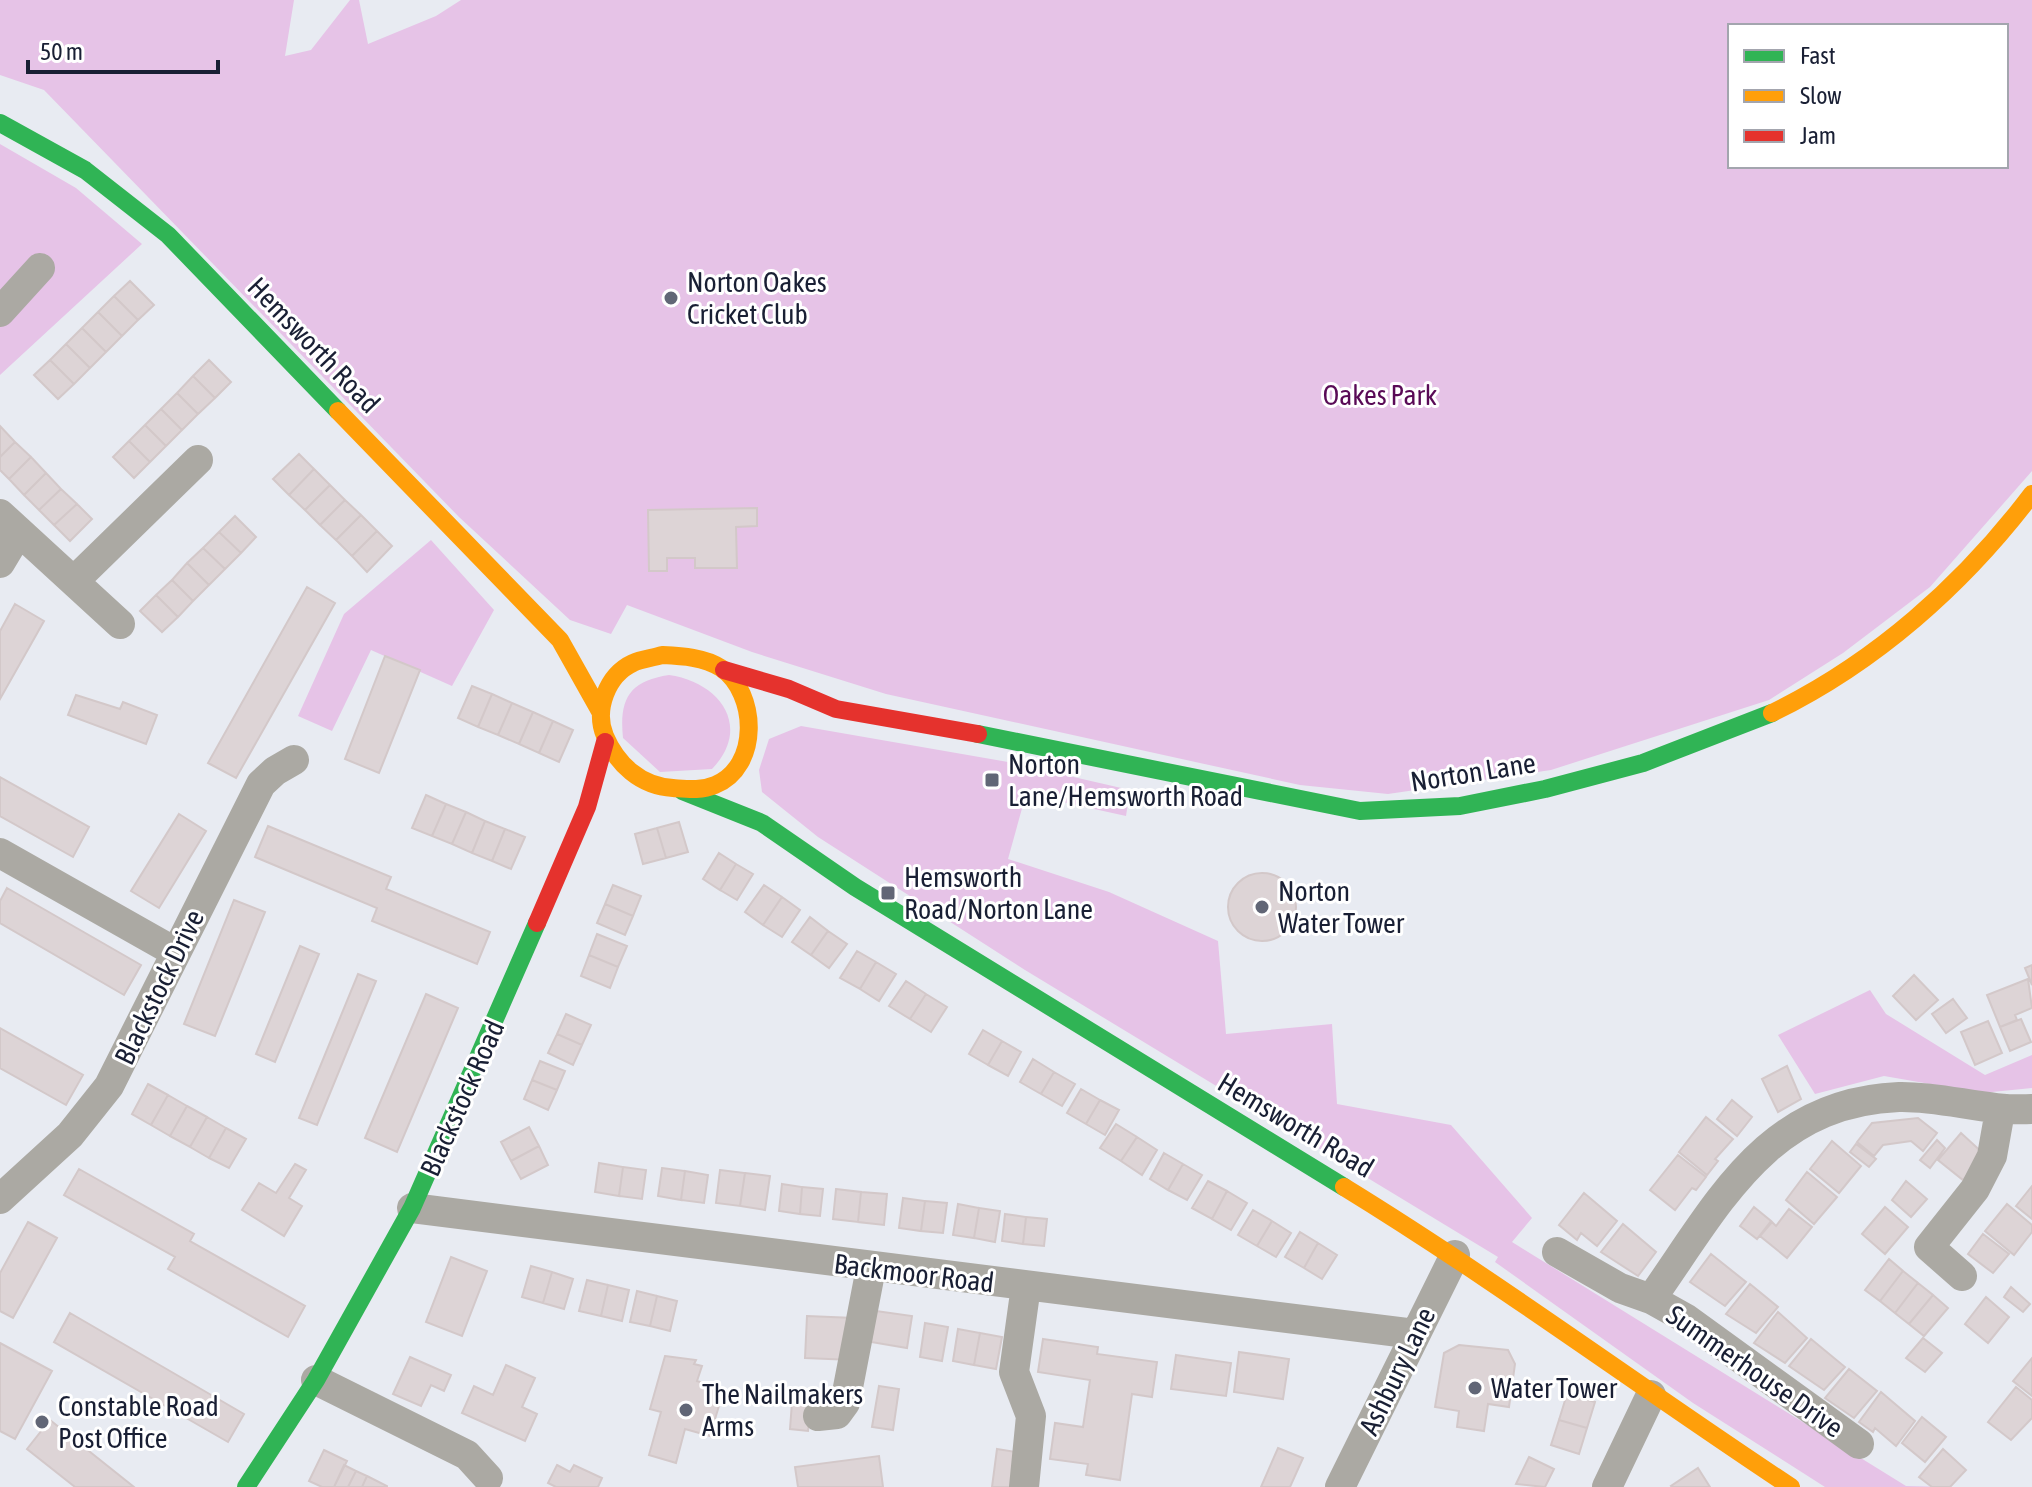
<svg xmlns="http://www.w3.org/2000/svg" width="2032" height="1487" viewBox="0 0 2032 1487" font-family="'Asap Condensed',sans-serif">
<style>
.green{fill:#e6c3e7;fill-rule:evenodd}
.building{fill:#ddd4d6;stroke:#d3c8c9;stroke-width:2}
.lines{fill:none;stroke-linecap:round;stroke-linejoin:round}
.street{stroke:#aba9a3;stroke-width:30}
.fast{stroke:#30b455;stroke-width:18}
.slow{stroke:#ff9f0a;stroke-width:18}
.jam{stroke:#e5322d;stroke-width:18}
.poi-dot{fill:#616676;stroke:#fff;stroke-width:3}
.labels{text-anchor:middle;stroke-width:6;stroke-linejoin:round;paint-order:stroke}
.poi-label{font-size:28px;fill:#191f34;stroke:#fff;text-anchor:start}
.street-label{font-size:28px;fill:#191f34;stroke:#fff}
.park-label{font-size:28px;fill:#590a56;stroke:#fff}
</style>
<rect width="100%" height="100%" fill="#e8ebf2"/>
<path class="green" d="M0,0H294L285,56L311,50L350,0H359L368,44L436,16L461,0H2032V471L1930,587L1843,653L1769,700L1551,770L1388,794L1300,785L886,694L752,652L627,605L611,634L570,620L459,517L44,90L0,75ZM1730,26H2006V166H1730Z
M0,144L76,188L142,244L0,375Z
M431,540L494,610L452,686L371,650L332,731L298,716L344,614Z
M669,675C719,682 753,726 712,769L660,772L623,738C619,699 629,681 669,675Z
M801,726L1008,762L1130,790L1126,816L1026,794L1008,859L1109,892L1218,941L1226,1034L1332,1024L1337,1104L1451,1125L1532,1218L1512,1242L1906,1486L1949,1487H1825L1693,1403L1495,1262L1498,1257L1025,970L818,837L762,792L759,770L769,739Z
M1870,990L1886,1014L1985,1075L2032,1055V1088L1982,1093L1884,1076L1815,1094L1778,1035Z"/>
<path class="building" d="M130,281L154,305L138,320L114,296Z
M114,296L138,320L122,336L98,312Z
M98,312L122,336L106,352L82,328Z
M82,328L106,352L90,368L66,344Z
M66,344L90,368L74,384L50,360Z
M50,360L74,384L58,399L34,375Z
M209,360L231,382L215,398L193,376Z
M193,376L215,398L198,414L177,393Z
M177,393L198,414L182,430L161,409Z
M161,409L182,430L166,446L145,425Z
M145,425L166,446L150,462L129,441Z
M0,426L15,442L0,457Z
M129,441L150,462L134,478L113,457Z
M15,442L31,457L9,479L0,470V457Z
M299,454L314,469L289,495L273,479Z
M31,457L46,473L24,495L9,479Z
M314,469L330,485L305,510L289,495Z
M46,473L61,489L39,510L24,495Z
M330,485L345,500L320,525L305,510Z
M61,489L77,504L54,525L39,510Z
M345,500L361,515L336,540L320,525Z
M77,504L92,519L70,541L54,525Z
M757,508V526L736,527L737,568H695V558H667V571H649L648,510Z
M361,515L377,531L352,556L336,540Z
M235,516L256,537L241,553L219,532Z
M377,531L392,546L367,572L352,556Z
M219,532L241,553L225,569L203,548Z
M203,548L225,569L209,585L187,563Z
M187,563L209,585L193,601L172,580Z
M172,580L193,601L178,617L156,595Z
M307,587L335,603L236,778L208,763Z
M156,595L178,617L162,632L140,611Z
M15,604L44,621L0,699V631Z
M385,656L420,670L379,773L345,759Z
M472,686L492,694L478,727L458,718Z
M492,694L512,703L498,735L478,727Z
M76,695L120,709L123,702L157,715L146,744L68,715Z
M512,703L533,712L519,744L498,735Z
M533,712L553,721L539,753L519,744Z
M553,721L573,730L559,762L539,753Z
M0,777L89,827L73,857L0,816Z
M426,795L446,804L432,836L412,828Z
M446,804L466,812L452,844L432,836Z
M466,812L485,821L472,853L452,844Z
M179,814L206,831L159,908L131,891Z
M485,821L505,829L492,861L472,853Z
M679,822L688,852L666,858L657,828Z
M268,826L391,877L386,889L490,932L477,964L372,921L377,908L255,857Z
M657,828L666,858L643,864L635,834Z
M505,829L525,837L511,869L492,861Z
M719,853L736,864L720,890L703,879Z
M736,864L753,874L737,900L720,890Z
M1228 907a34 34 0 1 1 68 0a34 34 0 1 1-68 0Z
M613,885L641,896L633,916L605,904Z
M764,885L782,897L763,925L745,912Z
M7,888L141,965L124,995L0,923V901Z
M782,897L800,910L782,937L763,925Z
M234,900L265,912L215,1036L184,1024Z
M605,904L633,916L625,935L597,923Z
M810,917L828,931L811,955L792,942Z
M828,931L847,944L829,968L811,955Z
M597,934L627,946L618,967L589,955Z
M300,946L319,954L275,1062L256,1054Z
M857,951L876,962L860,989L840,978Z
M589,955L618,967L610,988L581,976Z
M876,962L896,974L879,1001L860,989Z
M2032,965V985L2025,968Z
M358,974L376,981L317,1125L299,1118Z
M1914,975L1938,1000L1916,1020L1893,996Z
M2028,979L2032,1008L2015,1015L2017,1020L2000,1027L1987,995Z
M906,981L926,994L910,1019L889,1006Z
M426,994L458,1008L397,1152L365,1138Z
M926,994L947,1007L931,1032L910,1019Z
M1953,999L1967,1018L1946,1033L1932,1014Z
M566,1014L591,1025L582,1045L557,1034Z
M2021,1019L2031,1042L2010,1051L2000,1027Z
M1988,1021L2002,1053L1975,1065L1961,1032Z
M0,1028L83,1075L66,1105L0,1068Z
M983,1030L1002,1041L988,1065L969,1054Z
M557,1034L582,1045L573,1065L548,1053Z
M1002,1041L1021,1052L1008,1076L988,1065Z
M1033,1059L1054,1072L1041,1094L1020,1082Z
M540,1061L565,1071L557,1090L532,1080Z
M1787,1066L1801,1099L1778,1112L1762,1079Z
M1054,1072L1075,1084L1062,1106L1041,1094Z
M532,1080L557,1090L548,1110L524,1099Z
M148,1084L168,1095L151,1125L132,1114Z
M1081,1089L1100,1100L1086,1124L1067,1113Z
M168,1095L187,1106L170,1136L151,1125Z
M1100,1100L1119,1110L1105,1135L1086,1124Z
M1732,1100L1752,1117L1737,1136L1717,1119Z
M187,1106L207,1117L190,1147L170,1136Z
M207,1117L226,1128L209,1158L190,1147Z
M1706,1117L1733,1139L1715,1159L1718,1161L1707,1175L1679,1152Z
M1918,1118L1937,1133L1923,1151L1911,1141L1883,1145L1874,1156L1857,1142L1872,1123Z
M1116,1124L1137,1137L1121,1161L1100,1148Z
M529,1127L539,1146L511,1161L501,1142Z
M226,1128L246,1139L229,1168L209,1158Z
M1961,1133L1985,1155L1963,1180L1938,1160Z
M1137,1137L1157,1150L1142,1175L1121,1161Z
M1937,1140L1945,1148L1930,1168L1920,1160Z
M1832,1141L1861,1166L1839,1193L1810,1169Z
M1856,1144L1876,1159L1869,1167L1850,1152Z
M539,1146L548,1165L521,1179L511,1161Z
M1164,1153L1183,1164L1168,1190L1150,1179Z
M1678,1155L1706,1177L1696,1190L1692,1188L1675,1210L1650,1190Z
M599,1163L623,1167L619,1196L595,1192Z
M295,1164L306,1170L289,1198L302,1206L284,1236L242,1210L259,1183L276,1193Z
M1183,1164L1202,1175L1187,1200L1168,1190Z
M623,1167L646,1170L642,1199L619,1196Z
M662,1168L685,1171L681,1200L658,1196Z
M79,1169L194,1234L190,1241L305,1306L288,1337L168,1269L175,1257L64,1195Z
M720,1170L745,1173L740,1206L716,1203Z
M685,1171L708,1175L704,1203L681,1200Z
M1807,1172L1837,1197L1814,1224L1786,1200Z
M745,1173L770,1176L765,1210L740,1206Z
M1208,1181L1227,1191L1212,1219L1192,1208Z
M1906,1181L1927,1199L1911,1217L1892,1200Z
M782,1184L802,1187L800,1214L779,1211Z
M2032,1186V1219L2016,1206Z
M802,1187L823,1189L820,1216L800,1214Z
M836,1189L861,1192L858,1222L833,1219Z
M1227,1191L1247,1203L1231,1230L1212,1219Z
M861,1192L887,1194L884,1225L858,1222Z
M1584,1193L1617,1221L1597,1246L1581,1233L1577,1240L1559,1225Z
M903,1198L925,1201L921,1231L899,1228Z
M925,1201L947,1203L943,1233L921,1231Z
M958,1204L979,1208L974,1238L953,1235Z
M2007,1204L2032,1225V1232L2014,1255L1985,1231Z
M1754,1207L1771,1221L1757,1239L1740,1226Z
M1885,1207L1908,1227L1885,1254L1862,1234Z
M979,1208L1000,1211L995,1242L974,1238Z
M1789,1209L1812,1227L1787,1258L1760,1236L1772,1222L1776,1226Z
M1253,1210L1272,1221L1257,1246L1238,1235Z
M1005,1214L1026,1217L1023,1244L1002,1241Z
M1026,1217L1047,1219L1044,1246L1023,1244Z
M1272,1221L1291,1233L1276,1257L1257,1246Z
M28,1222L57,1238L13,1318L0,1311V1273Z
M1623,1224L1656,1252L1638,1276L1601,1252Z
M1300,1232L1318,1243L1304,1268L1285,1257Z
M1983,1234L2009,1254L1993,1273L1968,1254Z
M1318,1243L1337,1255L1322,1279L1304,1268Z
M1711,1254L1746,1282L1725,1306L1690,1282Z
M451,1257L487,1271L462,1336L426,1322Z
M1889,1259L1903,1271L1880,1301L1865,1290Z
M531,1266L552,1272L543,1303L522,1297Z
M1903,1271L1918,1283L1895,1313L1880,1301Z
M552,1272L573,1279L564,1309L543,1303Z
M587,1280L608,1285L601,1316L579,1311Z
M1918,1283L1933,1295L1909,1324L1895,1313Z
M1750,1284L1778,1307L1756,1333L1726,1314Z
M608,1285L629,1290L622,1321L601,1316Z
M2011,1287L2030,1304L2023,1312L2004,1297Z
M637,1291L657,1296L650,1326L630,1322Z
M1933,1295L1948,1308L1924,1336L1909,1324Z
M657,1296L677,1301L670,1331L650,1326Z
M1986,1297L2009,1317L1988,1343L1965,1324Z
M876,1311L912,1316L907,1348L871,1342Z
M1778,1312L1807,1338L1785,1363L1754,1343Z
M70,1313L244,1414L228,1442L54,1342Z
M807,1316L854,1318L852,1360L805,1358Z
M925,1323L948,1327L942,1361L920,1357Z
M958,1329L980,1333L974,1365L953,1361Z
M980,1333L1002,1337L996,1369L974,1365Z
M1923,1338L1942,1353L1925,1372L1906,1358Z
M1043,1339L1098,1347L1097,1354L1157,1362L1152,1397L1132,1394L1120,1480L1086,1475L1088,1464L1050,1459L1055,1423L1083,1427L1090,1380L1038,1372Z
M1811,1339L1845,1367L1824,1390L1789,1366Z
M0,1343L52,1371L15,1439L0,1431Z
M1459,1345L1508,1350L1515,1364L1509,1407L1488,1404L1484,1431L1457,1427L1459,1411L1435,1407L1444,1353Z
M1239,1352L1289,1359L1283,1399L1234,1392Z
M1176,1355L1231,1363L1226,1396L1171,1389Z
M665,1356L696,1360L694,1364L702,1366L697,1381L724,1389L710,1436L685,1429L676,1463L649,1455L661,1412L650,1409Z
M410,1357L451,1375L444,1391L431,1385L421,1406L393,1394Z
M2032,1358V1396L2013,1381Z
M506,1365L535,1378L522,1407L537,1414L525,1441L462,1413L474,1386L493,1395Z
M1849,1369L1877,1391L1854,1418L1825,1398Z
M879,1386L899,1389L893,1430L872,1427Z
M2016,1387L2032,1400V1418L2011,1440L1988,1422Z
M793,1389L812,1391L808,1431L790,1429Z
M1881,1392L1915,1421L1896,1446L1875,1428L1873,1432L1859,1422Z
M1567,1394L1595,1402L1587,1428L1559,1420Z
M1922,1417L1946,1437L1925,1462L1902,1443Z
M50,1420L134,1487H75L27,1449Z
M1559,1420L1587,1428L1579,1454L1551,1445Z
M1278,1448L1303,1458L1290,1487H1261Z
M997,1449L1016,1452L1011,1487H992Z
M1943,1449L1966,1470L1950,1487H1932L1919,1477Z
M324,1450L347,1461L334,1487H322L309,1481Z
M879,1456L883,1487H798L795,1467Z
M1529,1457L1554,1469L1545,1487L1516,1484Z
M344,1465L356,1471L348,1487H334Z
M557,1465L570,1472L574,1465L602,1478L598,1487H556L548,1483Z
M1698,1468L1710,1487H1672L1671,1486Z
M356,1471L367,1476L362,1487H348Z
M367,1476L387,1486V1487H362Z"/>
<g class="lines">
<path class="street" d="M0,312L40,268
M0,514L120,624
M0,563L18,533
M74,581L198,460
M0,853L175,952
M0,1199L70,1135L109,1086L261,784L275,771L294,760
M412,1208L1415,1334
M1557,1252L1620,1288L1651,1299L1685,1318L1859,1444
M1962,1276L1929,1247L1975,1189L1992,1156L2000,1111
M1651,1299C1719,1203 1767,1102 1899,1097C1944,1096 1987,1112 2032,1109
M316,1380L467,1455L488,1478
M818,1416L837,1414L845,1403L871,1268
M1024,1487L1031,1416L1014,1372L1026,1286
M1340,1487L1455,1255
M1607,1487L1651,1395"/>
<path class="fast" d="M0,123L85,170L168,235L338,411
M978,734L1360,811L1460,806L1545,789L1643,763L1772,713
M682,791L762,823L855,887L1344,1187
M246,1487L316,1380L412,1208L537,923"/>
<path class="slow" d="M338,411L560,640L601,713
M662,655C682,656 704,657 721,668C758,693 760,767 715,785C701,791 687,789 673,788C640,786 617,764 605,736C594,710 607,675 633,663C641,659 653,658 662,655Z
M1772,713C1875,663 1963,585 2032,494
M1344,1187C1497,1281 1641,1388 1791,1487"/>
<path class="jam" d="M724,670L789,689L836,709L978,734
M537,923L587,807L605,742"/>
</g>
<g class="poi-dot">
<circle cx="671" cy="298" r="8"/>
<rect x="984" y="772" width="16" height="16" rx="4"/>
<rect x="880" y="885" width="16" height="16" rx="4"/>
<circle cx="1262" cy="907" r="8"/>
<circle cx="1475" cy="1388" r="8"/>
<circle cx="686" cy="1410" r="8"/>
<circle cx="42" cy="1422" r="8"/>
</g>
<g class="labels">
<g class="poi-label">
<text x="687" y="292">Norton Oakes<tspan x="687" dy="32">Cricket Club</tspan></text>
<text x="1008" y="774">Norton<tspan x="1008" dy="32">Lane/Hemsworth Road</tspan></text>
<text x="904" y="887">Hemsworth<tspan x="904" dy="32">Road/Norton Lane</tspan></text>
<text x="1278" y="901">Norton<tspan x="1278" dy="32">Water Tower</tspan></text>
<text x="1491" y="1398">Water Tower</text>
<text x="702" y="1404">The Nailmakers<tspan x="702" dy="32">Arms</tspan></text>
<text x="58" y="1416">Constable Road<tspan x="58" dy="32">Post Office</tspan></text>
</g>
<g class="street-label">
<text transform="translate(314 345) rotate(46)" y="10">Hemsworth Road</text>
<text transform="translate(1473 772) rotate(-9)" y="10">Norton Lane</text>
<text transform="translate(159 987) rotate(-64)" y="10">Blackstock Drive</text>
<text transform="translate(462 1098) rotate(-66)" y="10">Blackstock Road</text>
<text transform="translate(1296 1125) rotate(31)" y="10">Hemsworth Road</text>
<text transform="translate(914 1273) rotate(7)" y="10">Backmoor Road</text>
<text transform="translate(1397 1371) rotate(-64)" y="10">Ashbury Lane</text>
<text transform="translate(1755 1371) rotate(35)" y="10">Summerhouse Drive</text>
</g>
<g class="park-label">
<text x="1380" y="405">Oakes Park</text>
</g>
</g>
<rect x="1728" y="24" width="280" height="144" fill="#ffffff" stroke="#a3a5ae" stroke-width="2"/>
<rect x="1744" y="50" width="40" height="12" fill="#30b455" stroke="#a3a5ae" stroke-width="2"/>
<text x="1800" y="64" font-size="24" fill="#191f34">Fast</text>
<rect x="1744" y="90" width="40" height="12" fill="#ff9f0a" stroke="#a3a5ae" stroke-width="2"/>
<text x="1800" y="104" font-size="24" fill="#191f34">Slow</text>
<rect x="1744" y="130" width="40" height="12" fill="#e5322d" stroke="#a3a5ae" stroke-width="2"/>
<text x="1800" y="144" font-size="24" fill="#191f34">Jam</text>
<path d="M28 60v12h190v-12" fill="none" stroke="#191f34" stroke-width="4"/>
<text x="40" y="60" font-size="24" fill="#191f34" stroke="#ffffff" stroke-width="6" paint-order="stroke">50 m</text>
</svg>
